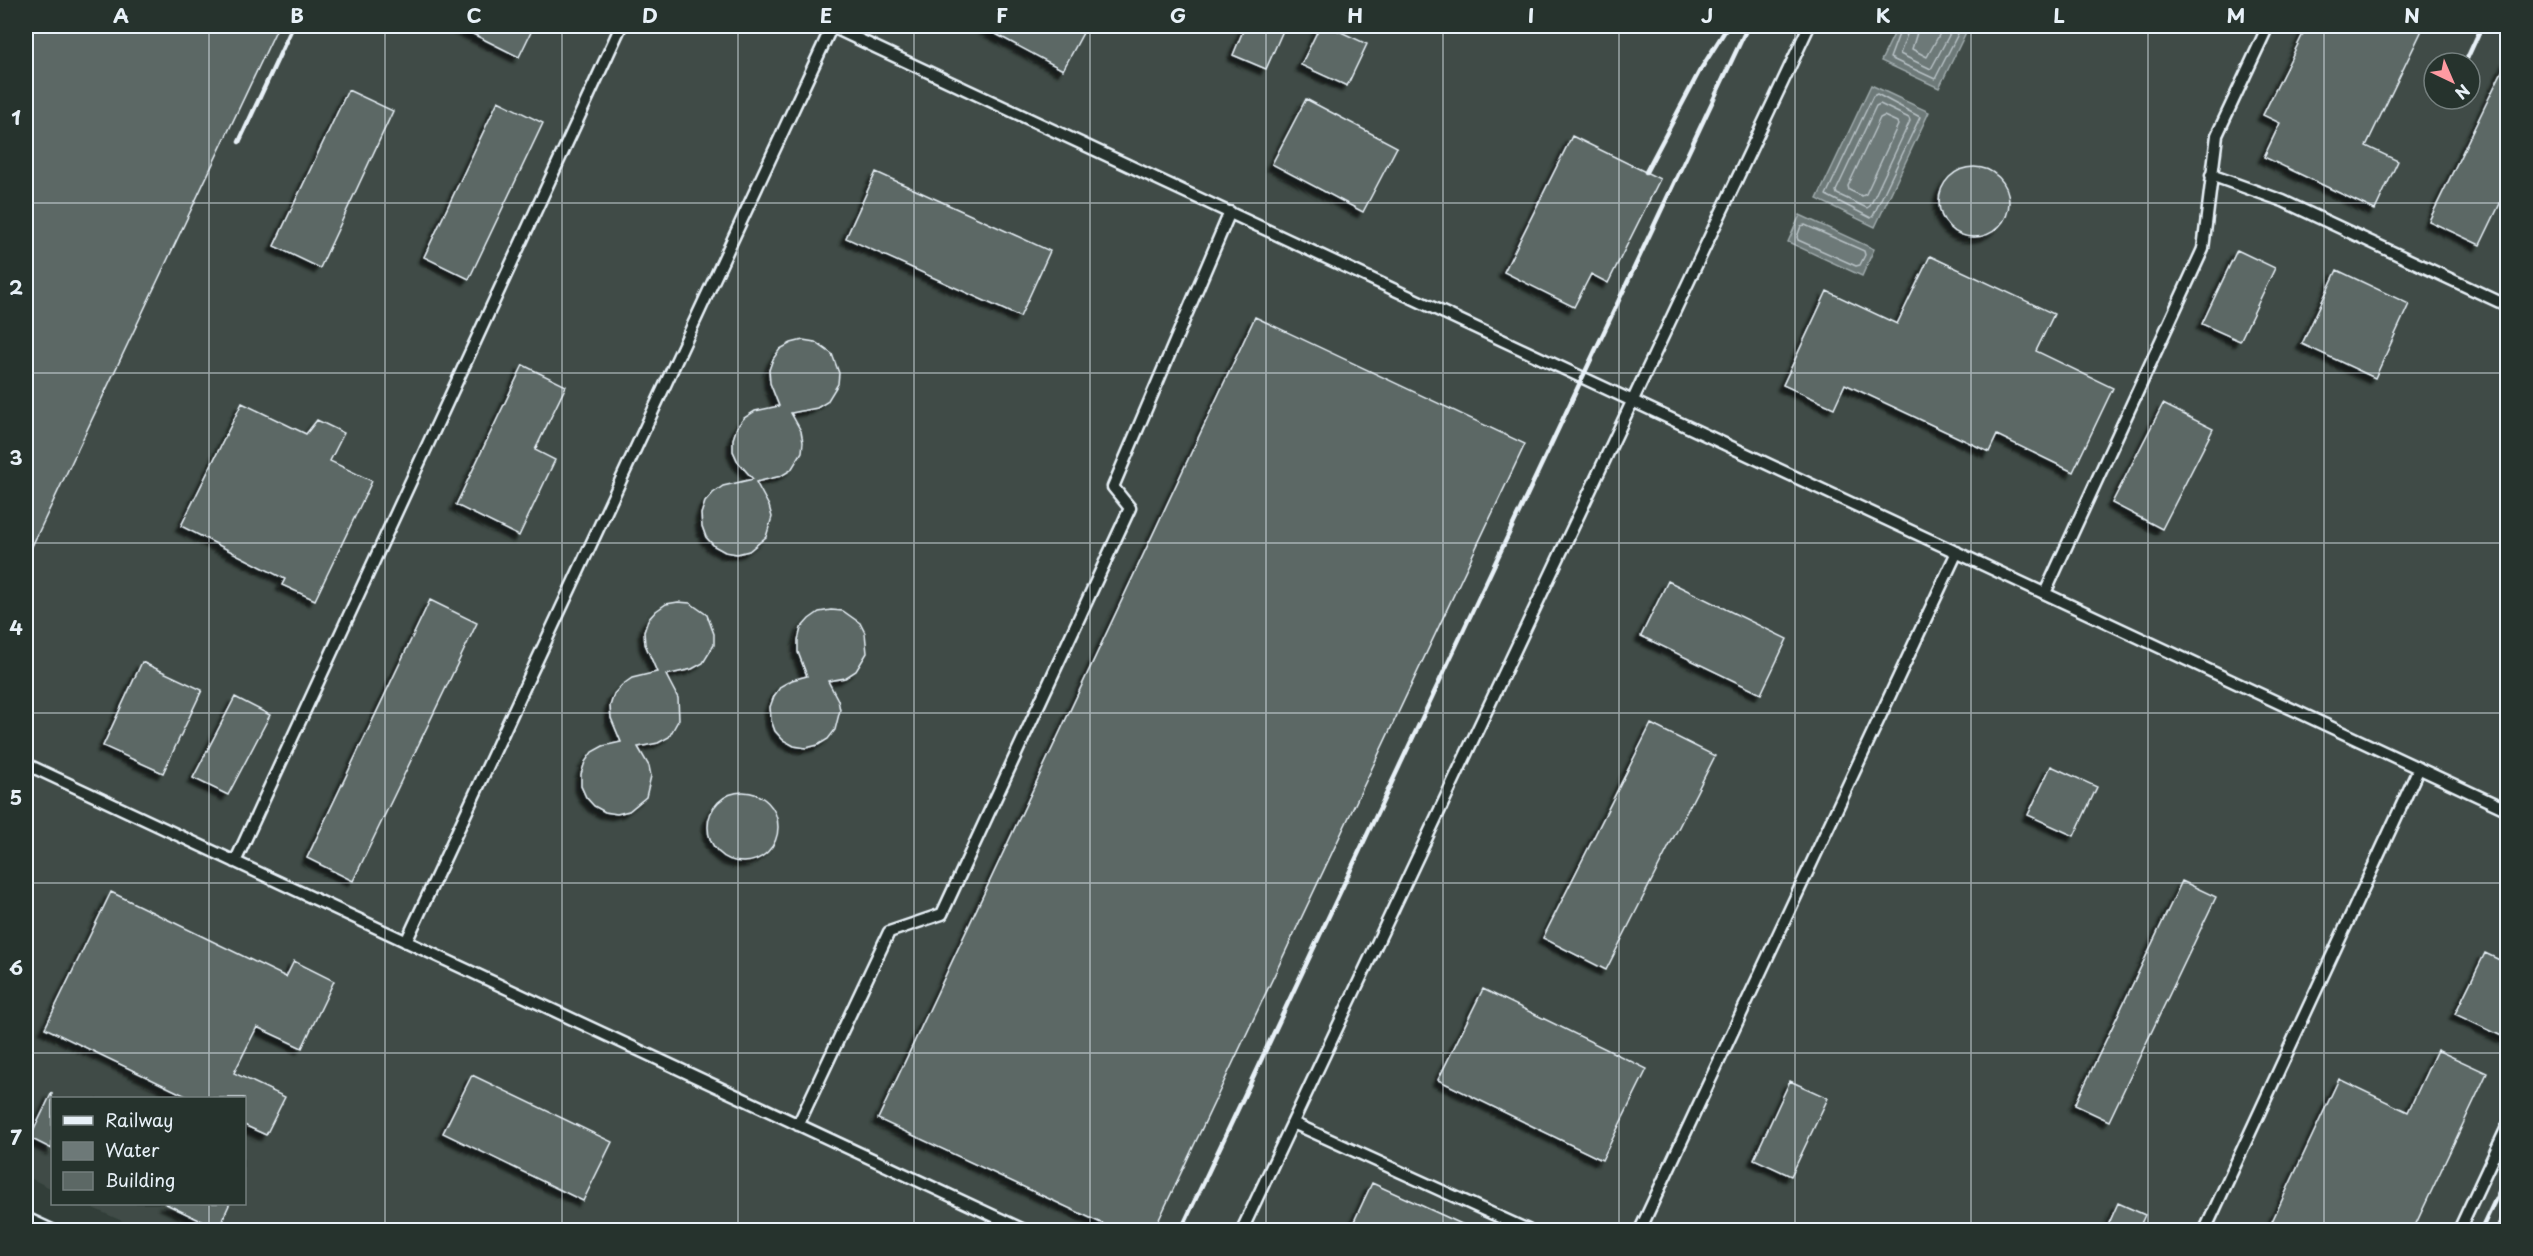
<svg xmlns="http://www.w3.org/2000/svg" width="2533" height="1256" viewBox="0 0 2533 1256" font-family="'Playpen Sans',sans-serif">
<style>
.built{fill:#3f4b46;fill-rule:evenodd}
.water{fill:#6d7978;stroke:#9ea9ab;stroke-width:1.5}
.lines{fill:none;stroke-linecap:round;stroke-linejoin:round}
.shore{stroke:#b7c1c5;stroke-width:1.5}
.building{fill:#5c6865;stroke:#e8f1f8;stroke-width:1.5;filter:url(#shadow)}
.lane-casing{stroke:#e8f1f8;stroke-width:15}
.lane{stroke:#26332d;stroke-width:10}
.rail{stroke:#e8f1f8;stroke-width:4.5}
.grid{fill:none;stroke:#e8f1f8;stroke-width:1.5;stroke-opacity:0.55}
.neatline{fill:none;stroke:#e8f1f8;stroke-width:2}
.grid-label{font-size:20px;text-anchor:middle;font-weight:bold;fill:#e8f1f8}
</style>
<defs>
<filter id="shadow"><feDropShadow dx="-5.5" dy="5.5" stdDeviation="1.5" flood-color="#0009"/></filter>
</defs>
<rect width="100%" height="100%" fill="#323e39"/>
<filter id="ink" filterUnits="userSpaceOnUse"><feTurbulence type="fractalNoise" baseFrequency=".0167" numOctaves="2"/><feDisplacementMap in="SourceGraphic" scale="12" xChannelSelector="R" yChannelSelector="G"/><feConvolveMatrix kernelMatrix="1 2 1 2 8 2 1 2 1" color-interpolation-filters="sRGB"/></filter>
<g filter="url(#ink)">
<path class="built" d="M26,26H2507V1230H142L84,1204H244V1098H52V1189L26,1176ZM2434,63H2470V99H2434Z"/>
<path class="water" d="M1898,26H1969L1939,88L1881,61Z
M1871,85L1929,112L1875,227L1817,199Z
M1800,215L1874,249L1862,276L1788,242Z"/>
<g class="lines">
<path class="shore" d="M1902,26L1890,58L1935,79L1962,26
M1910,26L1900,54L1931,69L1954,26
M1919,26L1912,49L1927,57L1944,26
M1877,94L1920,117L1873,216L1871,218L1826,195L1873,96Z
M1880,104L1909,118L1910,121L1870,206L1867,208L1837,194L1836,191L1876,106Z
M1884,116L1897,122L1898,125L1866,194L1862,196L1849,190L1848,186L1880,118Z
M1805,225L1864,251L1865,255L1860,265L1856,266L1798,240L1797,237L1801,226Z"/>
</g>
<path class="building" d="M26,26H278L26,559Z
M457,26H534L519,57Z
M981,26H1074L1084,31L1063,70Z
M1245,26H1285L1266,69L1233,55Z
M1320,26H1328L1367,44L1347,86L1301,65Z
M2307,26H2424L2366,146L2398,161L2375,210L2264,157L2280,123L2263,115Z
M2508,59V187L2480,245L2429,221Z
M348,90L393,111L320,268L274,246Z
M1306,99L1397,147L1363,212L1272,164Z
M498,101L543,123L469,279L424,257Z
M1572,136L1660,179L1608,283L1591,274L1574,307L1504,272Z
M1939 202a35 35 0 1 1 70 0a35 35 0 1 1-70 0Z
M876,172L1050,251L1020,317L846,238Z
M2237,250L2275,268L2240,341L2202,324Z
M1930,256L2054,314L2036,351L2113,388L2073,472L1997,435L1989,452L1845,384L1834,408L1783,385L1827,291L1897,324Z
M2337,270L2409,304L2375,378L2302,344Z
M1255,317L1525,444L1154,1230H1116L878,1119Z
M803,340L815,342L832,354L839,373L838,384L827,402L817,408L791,413L801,431L803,442L802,452L791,470L781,476L756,482L769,506L772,517L766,537L749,551L737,554L725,552L714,546L706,537L702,526L701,514L705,502L713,493L723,486L753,479L738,462L733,451V439L737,427L744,418L755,411L779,406L770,383L769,370L773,359L780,349L791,343Z
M523,365L566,386L535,450L555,460L519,536L456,505Z
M242,403L306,434L317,420L344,433L330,461L372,481L315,600L282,585L285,579L181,526Z
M2163,404L2213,429L2162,529L2112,503Z
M1668,581L1787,639L1761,694L1641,636Z
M430,600L477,623L353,881L307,858Z
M678,602L690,603L707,615L714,634V645L703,663L692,669L666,675L678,698L679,719L669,737L658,743L638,747L649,766L651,776L646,797L629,811L617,814L605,812L594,806L586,797L581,786V774L585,762L592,752L603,746L621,742L611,718L610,706L614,694L622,685L632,678L657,672L645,644L644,632L648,620L656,611L666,604Z
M831,610L843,611L860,623L865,633L867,653L856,671L845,678L828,681L838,700L840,710L835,730L828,739L818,745L806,748L794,746L783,740L775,731L771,720L770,707L774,696L781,686L792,680L807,676L798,652V640L801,628L809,619L819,612Z
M142,662L202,690L163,773L103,746Z
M235,697L270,715L228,795L193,778Z
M1651,724L1715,756L1606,970L1543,938Z
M2051,766L2097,787L2074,836L2028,815Z
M708 827a35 35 0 1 1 70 0a35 35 0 1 1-70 0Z
M2182,881L2216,897L2109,1121L2075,1105Z
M111,892L286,977L294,961L334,981L302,1048L257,1027L234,1073L285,1097L266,1135L244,1125V1098H190L45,1028Z
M2485,953L2508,964V1039L2455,1014Z
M1483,989L1647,1069L1602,1160L1438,1080Z
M2437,1050L2487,1073L2413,1230H2268L2339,1079L2408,1112Z
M472,1075L612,1142L583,1201L443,1133Z
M1790,1081L1828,1098L1791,1176L1754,1159Z
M52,1092V1149L30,1138Z
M1372,1183L1475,1230H1350Z
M164,1203H230L218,1229Z
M2118,1203L2145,1215L2138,1230H2106Z"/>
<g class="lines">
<g class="lane-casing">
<path id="lane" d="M830,26L2508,810
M2211,175L2283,201L2508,306
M2045,593L2203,249L2217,135L2268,26
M26,764L1024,1230
M235,862L621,26
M406,942L832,26
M1293,1123L1528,1230
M798,1125L889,932L942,914L1130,508L1113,487L1230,212
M26,1218L52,1230
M1242,1230L1809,26
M1640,1230L1957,552
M2205,1230L2419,768
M2459,1230L2508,1125"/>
</g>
<use href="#lane" class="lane"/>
<path class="rail" d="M2465,63L2482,26
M2446,104L2448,99
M239,142L293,26
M1646,172L1699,72L1728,26
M1181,1230L1748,26
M2481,1230L2508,1173
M2498,1230L2508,1204"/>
</g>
</g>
<path class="grid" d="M209,26V1098M385,26V1230M562,26V1230M738,26V1230M914,26V1230M1090,26V1230M1266,26V1230M1443,26V1230M1619,26V1230M1795,26V1230M1971,26V1230M2148,26V1230M2324,26V1230M26,203H2508M26,373H2508M26,543H2508M26,713H2508M26,883H2508M26,1053H2508M209,1204V1230"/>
<rect width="2533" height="1256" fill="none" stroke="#26332d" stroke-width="66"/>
<rect x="51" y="1097" width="195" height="108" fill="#26332d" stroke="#747f7e" stroke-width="1.5"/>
<rect x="63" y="1116" width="30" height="9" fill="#e8f1f8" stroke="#747f7e" stroke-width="1.5"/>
<text x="105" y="1127" font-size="18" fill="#e8f1f8">Railway</text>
<rect x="63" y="1142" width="30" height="18" fill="#6d7978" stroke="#747f7e" stroke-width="1.5"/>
<text x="105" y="1157" font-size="18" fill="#e8f1f8">Water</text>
<rect x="63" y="1172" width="30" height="18" fill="#5c6865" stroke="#747f7e" stroke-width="1.5"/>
<text x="105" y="1187" font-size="18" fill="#e8f1f8">Building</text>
<g transform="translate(2452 81) rotate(136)"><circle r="28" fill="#26332d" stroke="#747f7e" stroke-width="1.5"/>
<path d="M0-4.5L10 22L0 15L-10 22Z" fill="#ff9aa2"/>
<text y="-9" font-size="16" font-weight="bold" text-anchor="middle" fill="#e8f1f8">N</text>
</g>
<rect x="33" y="33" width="2467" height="1190" class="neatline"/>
<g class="grid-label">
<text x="121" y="23">A</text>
<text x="297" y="23">B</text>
<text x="474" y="23">C</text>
<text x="650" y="23">D</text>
<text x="826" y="23">E</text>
<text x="1002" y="23">F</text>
<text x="1178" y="23">G</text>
<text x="1355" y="23">H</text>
<text x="1531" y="23">I</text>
<text x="1707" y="23">J</text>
<text x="1883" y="23">K</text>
<text x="2059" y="23">L</text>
<text x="2236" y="23">M</text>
<text x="2412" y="23">N</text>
<text x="16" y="125">1</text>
<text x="16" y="295">2</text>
<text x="16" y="465">3</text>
<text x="16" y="635">4</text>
<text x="16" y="805">5</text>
<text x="16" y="975">6</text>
<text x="16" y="1145">7</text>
</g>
</svg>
